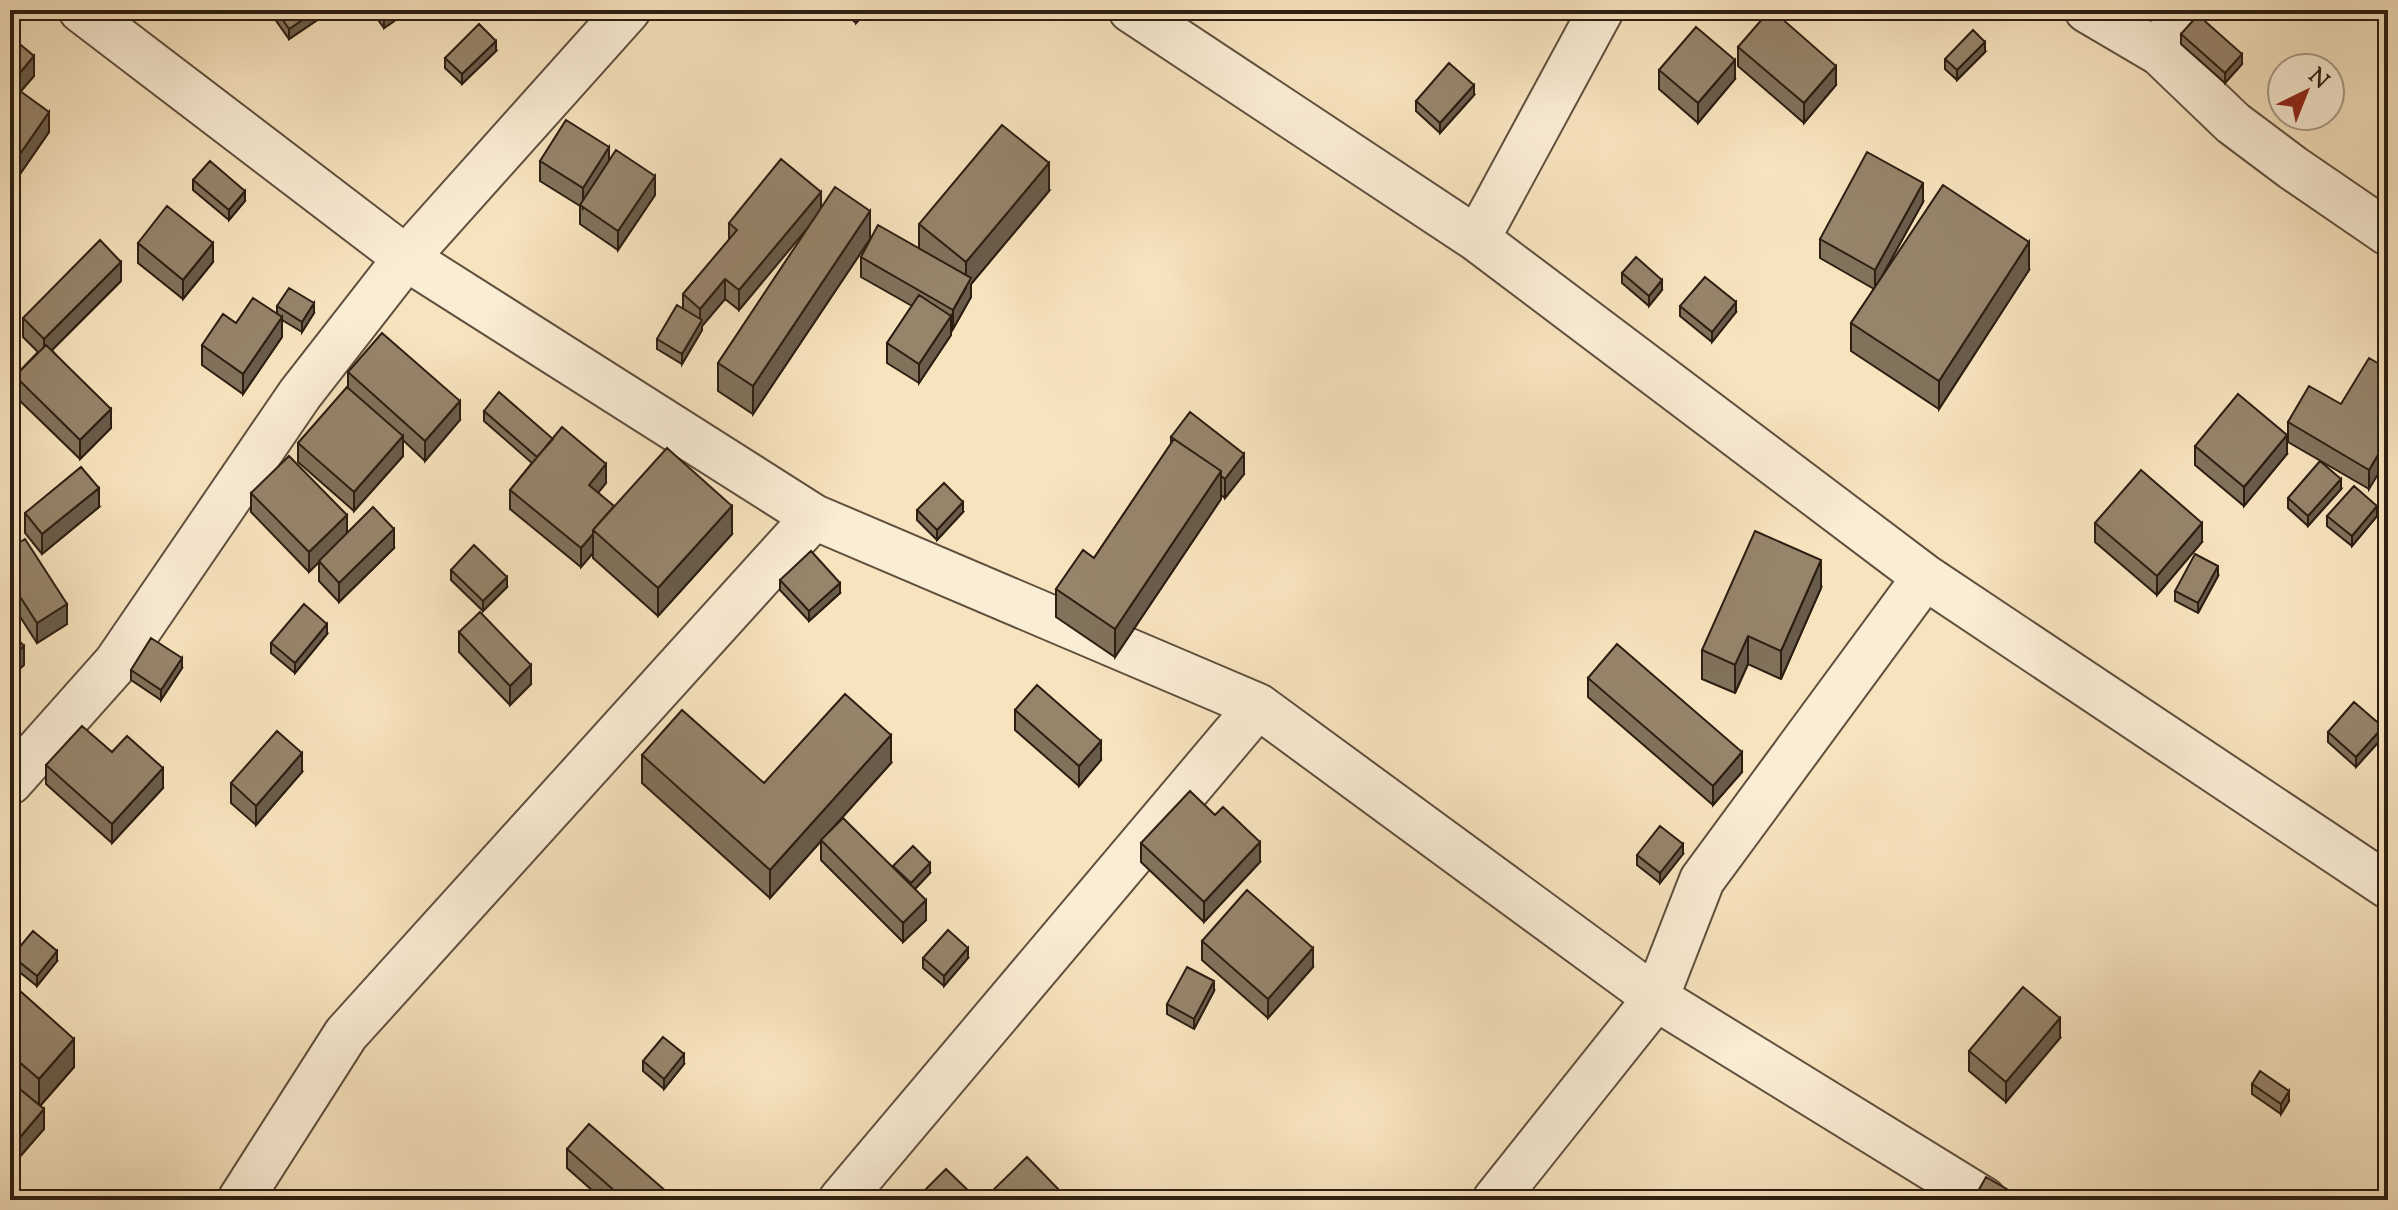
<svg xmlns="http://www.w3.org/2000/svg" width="2398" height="1210" viewBox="0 0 2398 1210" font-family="'Sorts Mill Goudy',serif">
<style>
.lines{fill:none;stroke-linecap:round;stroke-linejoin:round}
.street-casing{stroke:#604f3d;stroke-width:48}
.street{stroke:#faedd5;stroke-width:44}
.wall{fill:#81725c;stroke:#2d1e12;stroke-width:2}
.shaded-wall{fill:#695c4b;stroke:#2d1e12;stroke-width:2}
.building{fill:#96846b;stroke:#2d1e12;stroke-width:2}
</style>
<rect width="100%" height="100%" fill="#f7e3be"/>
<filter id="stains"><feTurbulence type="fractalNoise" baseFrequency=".0025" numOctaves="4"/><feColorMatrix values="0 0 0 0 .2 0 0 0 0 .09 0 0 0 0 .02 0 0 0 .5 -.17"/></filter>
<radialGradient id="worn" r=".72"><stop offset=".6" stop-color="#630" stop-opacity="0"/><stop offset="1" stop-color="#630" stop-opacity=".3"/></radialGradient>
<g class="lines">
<g class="street-casing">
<path id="street" d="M81,10L406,258L814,517L1258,706L1656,998L1984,1200
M1131,10L1477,239L1925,577L2388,886
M2087,10L2160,53L2233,123L2293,168L2388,233
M2160,53L2182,10
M1477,239L1601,10
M10,782L116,663L300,394L406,258L628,10
M240,1200L346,1034L814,517
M841,1200L1258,706
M1495,1200L1656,998L1702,880L1925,577"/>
</g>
<use href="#street" class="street"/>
</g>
<path class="wall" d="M272,10H332L289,39L272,15Z
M371,10H410L384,28Z
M438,10H457L444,19Z
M841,10H868L856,23Z
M2181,34L2242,64L2225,83L2181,44Z
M10,36L34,76L20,92L49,132L11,187Z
M1738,47L1836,85L1804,123L1738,66Z
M496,51L462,84L445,68V58Z
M1985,52L1957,80L1945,69V59Z
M1659,70L1735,79L1698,123L1659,89Z
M1474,95L1440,133L1416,111V101Z
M540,161H609L655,195L618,250L580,224V206L540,181Z
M193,180L245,201L229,220L193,190Z
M1049,191L971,284V297L953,329L951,328V335L919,383L887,363V343L912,306L861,277V257L919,249V224Z
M1923,202L1878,283L2029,270L1939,409L1851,351V323L1874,289L1820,258V239Z
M821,209L870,239L753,414L718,391V363L812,222L739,310L725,299L702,326V330L682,364L657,349V339L683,309V294L729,240V223Z
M138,243L213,262L183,299L138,263Z
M1622,273L1662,290L1649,306L1622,283Z
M121,281L52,350L111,428L80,459L15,396V376L38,352L23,337V318Z
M277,306L314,313L302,332L282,320V337L243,394L202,365V345L236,323L277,313Z
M1680,306L1736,312L1712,342L1680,316Z
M2388,369L2369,489L2288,442V422L2341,404Z
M348,372L460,420L425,461L403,440V456L354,511L298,462V443L348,388Z
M484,411L553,439L606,483L598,493L614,506L732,534L658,616L593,558V553L581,567L510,509V490L532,463L484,421Z
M1171,437L1244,474L1225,498L1221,495V499L1115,657L1056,617V589L1094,558L1171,444Z
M2195,446L2287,454L2244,506L2195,465Z
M2388,478V505L2381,502V492Z
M2341,489L2308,526L2288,508V498Z
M251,493L347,533L394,548L339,602L319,581V562L309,572L251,512Z
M99,507L42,554L25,533V513Z
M917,510L963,512L937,540L917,520Z
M2327,516H2377L2352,546L2327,526Z
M2095,523L2202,542L2157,595L2095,542Z
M10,548L67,624L37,643L10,601Z
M451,570L507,587L483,611L451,580Z
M2218,576L2198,613L2175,601V591Z
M780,580L840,593L809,621L780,590Z
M1821,588L1781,679L1748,664L1735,693L1702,679V650Z
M459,632L531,684L510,705L459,652Z
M327,634L295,673L271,653V643Z
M182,668L161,700L131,680V670Z
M1588,678L1742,772L1713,805L1588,697Z
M1015,710L1101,760L1079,786L1015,730Z
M2328,732L2383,737L2356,767L2328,742Z
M112,752L163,788L112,843L46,784V765Z
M642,755L764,783L891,763L830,831L893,868L930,873L915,889L926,920L903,942L821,860V841L770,898L642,783Z
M302,772L256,825L231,803V783Z
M1141,843L1260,862L1204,922L1141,862Z
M1683,854L1660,883L1637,865V855Z
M1202,941L1313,967L1268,1018L1202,960Z
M12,956L57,961L37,986L12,966Z
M923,958H968L944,986L923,968Z
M10,982L74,1067L40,1106L44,1129L10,1168Z
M1214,991L1194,1029L1167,1014V1004Z
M2060,1038L2006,1102L1969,1071V1051Z
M643,1061L684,1064L664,1089L643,1071Z
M2252,1084L2289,1101L2281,1114L2252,1094Z
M567,1149L676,1200H603L567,1168Z"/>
<path class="shaded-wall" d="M317,10H332L289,39V29Z
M384,10H410L384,28Z
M444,10H457L444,19Z
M856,10H868L856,23Z
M496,41V51L462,84V74Z
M1985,42V52L1957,80V70Z
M2242,54V64L2225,83V73Z
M34,56V76L13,100V81Z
M1735,60V79L1698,123V103Z
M1836,66V85L1804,123V103Z
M1474,85V95L1440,133V123Z
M49,112V132L11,187V167Z
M609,147V167L583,208V188Z
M1049,163V191L971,284V297L953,329V310L966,288V262Z
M655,176V195L618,250V231Z
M1923,183V202L1875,289V270Z
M245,191V201L229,220V210Z
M821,192V212L739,310V290Z
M870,211V239L753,414V386Z
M2029,242V270L1939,409V381Z
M213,243V262L183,299V280Z
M16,259V279L10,284V265Z
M121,262V281L44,358V339Z
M725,279V299L702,326V330L682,364V354L700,323V309Z
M1662,280V290L1649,306V296Z
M1736,302V312L1712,342V332Z
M314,303V313L302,332V322Z
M951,316V335L919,383V364Z
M282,317V337L243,394V374Z
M460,401V420L425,461V441Z
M111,409V428L80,459V440Z
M2287,435V454L2244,506V487Z
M403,436V456L354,511V492Z
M2388,438V458L2369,489V470Z
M1244,454V474L1225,498V479Z
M606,464V483L589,504V485Z
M1221,471V499L1115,657V629Z
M2341,479V489L2308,526V516Z
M99,488V507L42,554V534Z
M963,502V512L937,540V530Z
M732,506V534L658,616V588Z
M2377,506V516L2352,546V536Z
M347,515V535L309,572V552Z
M2202,523V542L2157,595V576Z
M394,529V548L339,602V583Z
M593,534V553L581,567V548Z
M1821,560V588L1781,679V651Z
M2218,566V576L2198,613V603Z
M507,577V587L483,611V601Z
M840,583V593L809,621V611Z
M67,604V624L37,643V623Z
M327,624V634L295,673V663Z
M1748,636V664L1735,693V665Z
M24,646V665L10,678V659Z
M182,658V668L161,700V690Z
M531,665V684L510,705V686Z
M2383,727V737L2356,767V757Z
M891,735V763L770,898V870Z
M1101,741V760L1079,786V766Z
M1742,752V772L1713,805V786Z
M302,753V772L256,825V806Z
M163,768V788L112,843V824Z
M1260,842V862L1204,922V902Z
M1683,844V854L1660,883V873Z
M930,863V873L911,893V883Z
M926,900V920L903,942V923Z
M968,948V958L944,986V976Z
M1313,948V967L1268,1018V999Z
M57,951V961L37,986V976Z
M1214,981V991L1194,1029V1019Z
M2060,1018V1038L2006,1102V1082Z
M74,1039V1067L39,1107V1079Z
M684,1054V1064L664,1089V1079Z
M2289,1091V1101L2281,1114V1104Z
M44,1109V1129L10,1168V1149Z"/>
<path class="building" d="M276,10H317L289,29Z
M1770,10H1772L1836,66L1804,103L1738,47Z
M2198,15L2242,54L2225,73L2181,34Z
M479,24L496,41L462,74L445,58Z
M1696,27L1735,60L1698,103L1659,70Z
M1973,30L1985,42L1957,70L1945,59Z
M10,36L34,56L13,81L10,78Z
M1449,63L1474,85L1440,123L1416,101Z
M16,88L49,112L11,167L10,96Z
M566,120L609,147L583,188L540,161Z
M1002,125L1049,163L966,262L919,224Z
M616,150L655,176L618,231L580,205Z
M1867,152L1923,183L1875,270L1820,239Z
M781,159L821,192L739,290L725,279L700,309L683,294L737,230L729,223Z
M210,161L245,191L229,210L193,180Z
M1943,185L2029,242L1939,381L1851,323Z
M835,187L870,211L753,386L718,363Z
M167,206L213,243L183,280L138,243Z
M878,225L971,278L953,310L861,257Z
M100,240L121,262L44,339L23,318Z
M10,253L16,259L10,265Z
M1636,257L1662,280L1649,296L1622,273Z
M1705,277L1736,302L1712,332L1680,306Z
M289,288L314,303L302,322L277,306Z
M919,295L951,316L919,364L887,343Z
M253,298L282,317L243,374L202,345L223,314L236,323Z
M677,305L702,320L682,354L657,339Z
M382,333L460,401L425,441L348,372Z
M46,345L111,409L80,440L15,376Z
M2369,358L2388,369V438L2369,470L2288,422L2309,386L2341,404Z
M347,387L403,436L354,492L298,443Z
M499,392L553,439L537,457L484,411Z
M2238,394L2287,435L2244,487L2195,446Z
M1190,412L1244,454L1225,479L1221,476V471L1171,437Z
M562,427L606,464L589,485L614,506L593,530V534L581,548L510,490Z
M1174,439L1221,471L1115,629L1056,589L1083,550L1094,558Z
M667,448L732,506L658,588L593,530Z
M289,456L347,515L309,552L251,493Z
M2320,461L2341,479L2308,516L2288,498Z
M81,467L99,488L42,534L25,513Z
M2141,470L2202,523L2157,576L2095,523Z
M2388,478V495L2381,492Z
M944,483L963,502L937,530L917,510Z
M2354,486L2377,506L2352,536L2327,516Z
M373,507L394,529L339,583L319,561Z
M1755,531L1821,560L1781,651L1748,636L1735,665L1702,650Z
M25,539L67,604L37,623L10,581V548Z
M474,545L507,577L483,601L451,570Z
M811,551L840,583L809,611L780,580Z
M2195,554L2218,566L2198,603L2175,591Z
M304,604L327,624L295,663L271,643Z
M480,612L531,665L510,686L459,632Z
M10,631L24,646L10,659Z
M151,638L182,658L161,690L131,670Z
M1617,644L1742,752L1713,786L1588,678Z
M1037,685L1101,741L1079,766L1015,710Z
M845,694L891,735L770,870L642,755L682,710L764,783Z
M2354,702L2383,727L2356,757L2328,732Z
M82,726L112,752L127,736L163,768L112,824L46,765Z
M277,731L302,753L256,806L231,783Z
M1190,791L1215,815L1223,807L1260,842L1204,902L1141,843Z
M843,818L926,900L903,923L821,840Z
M1660,826L1683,844L1660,873L1637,855Z
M913,846L930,863L911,883L893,866Z
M1247,890L1313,948L1268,999L1202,941Z
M948,930L968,948L944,976L923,958Z
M33,931L57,951L37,976L12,956Z
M1187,967L1214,981L1194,1019L1167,1004Z
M10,982L74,1039L39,1079L10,1054Z
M2023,987L2060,1018L2006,1082L1969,1051Z
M663,1037L684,1054L664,1079L643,1061Z
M2260,1071L2289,1091L2281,1104L2252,1084Z
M10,1081L44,1109L10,1149Z
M589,1124L676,1200H625L567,1149Z
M1027,1157L1063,1194L1057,1200H991L987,1196Z
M946,1169L978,1200H915Z
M1986,1177L2024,1199V1200H1973Z"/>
<rect width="2398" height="1210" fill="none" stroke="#f7e3be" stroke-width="40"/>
<rect x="12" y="12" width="2374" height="1186" fill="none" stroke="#2d1e12" stroke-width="4"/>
<rect x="20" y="20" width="2358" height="1170" fill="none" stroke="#2d1e12" stroke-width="2"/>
<g transform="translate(2306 92) rotate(43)"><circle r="38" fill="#faedd5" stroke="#a89a87" stroke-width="2"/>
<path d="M0-6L14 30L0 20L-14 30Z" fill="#8f2418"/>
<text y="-12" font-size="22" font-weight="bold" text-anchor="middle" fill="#2d1e12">N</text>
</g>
<rect width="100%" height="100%" filter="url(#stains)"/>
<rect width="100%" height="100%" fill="url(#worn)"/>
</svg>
